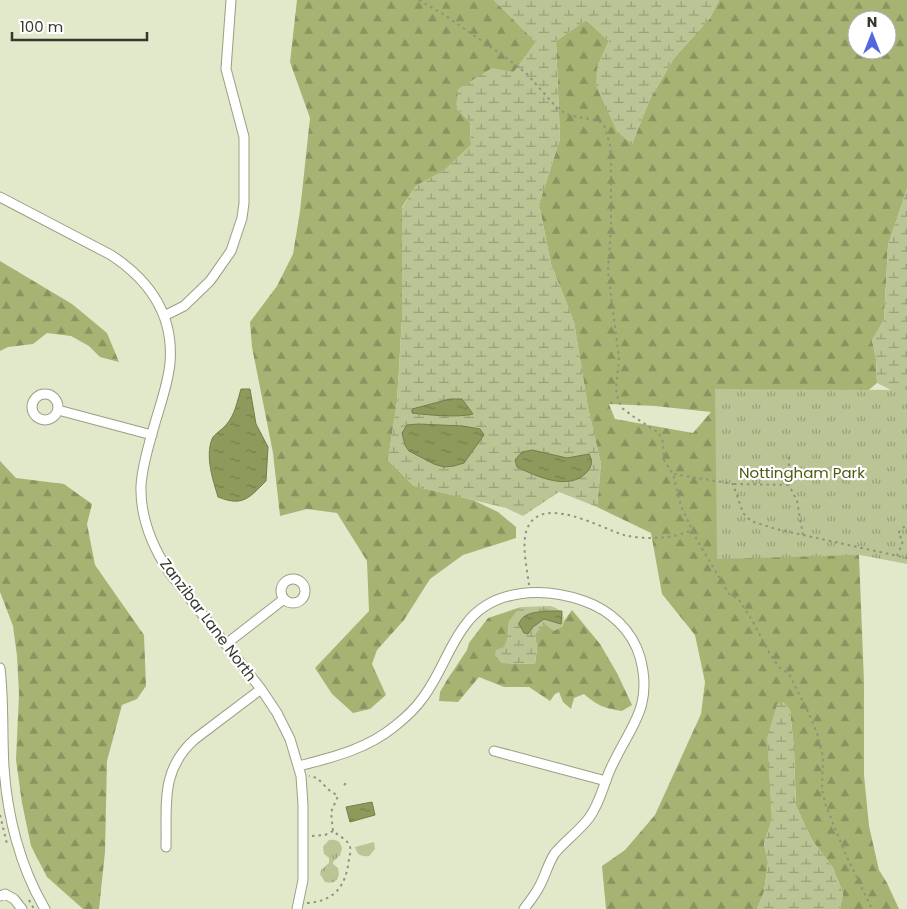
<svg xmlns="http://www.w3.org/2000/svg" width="907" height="909" viewBox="0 0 907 909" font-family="Poppins,sans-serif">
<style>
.grass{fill:#bac494}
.forest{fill:url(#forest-firs);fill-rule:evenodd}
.wetland{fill:url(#wetland-marsh)}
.park{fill:url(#park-tufts)}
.water{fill:url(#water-ripples);stroke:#737d4d}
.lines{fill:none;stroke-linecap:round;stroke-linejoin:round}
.minor-casing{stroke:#999f83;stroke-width:11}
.path{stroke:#8e937e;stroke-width:2;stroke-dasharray:2.5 4;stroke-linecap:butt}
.minor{stroke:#fff;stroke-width:9}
.labels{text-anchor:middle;stroke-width:4.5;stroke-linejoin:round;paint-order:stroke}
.park-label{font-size:15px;fill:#4e5910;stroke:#fff}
.street-label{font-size:15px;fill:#35382c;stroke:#fff}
</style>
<defs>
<pattern id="forest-firs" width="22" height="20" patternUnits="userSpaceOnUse" patternTransform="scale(1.25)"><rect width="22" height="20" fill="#a6b373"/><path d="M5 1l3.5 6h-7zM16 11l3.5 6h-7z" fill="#88935f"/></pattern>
<pattern id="wetland-marsh" width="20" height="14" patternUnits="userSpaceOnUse" patternTransform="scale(1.25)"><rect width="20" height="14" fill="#bac494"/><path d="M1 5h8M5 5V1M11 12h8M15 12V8" fill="none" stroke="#98a079"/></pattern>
<pattern id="park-tufts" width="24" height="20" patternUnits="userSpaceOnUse" patternTransform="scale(1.25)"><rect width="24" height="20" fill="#bac494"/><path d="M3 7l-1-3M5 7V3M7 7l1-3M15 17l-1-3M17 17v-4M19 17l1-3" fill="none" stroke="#98a079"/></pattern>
<pattern id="water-ripples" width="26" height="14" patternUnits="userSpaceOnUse" patternTransform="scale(1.25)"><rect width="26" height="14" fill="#8d9a5b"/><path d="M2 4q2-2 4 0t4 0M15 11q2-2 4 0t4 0" fill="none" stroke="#747f4b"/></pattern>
</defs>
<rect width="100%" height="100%" fill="#e2e9cb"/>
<path class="grass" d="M374,842L375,849L369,856C362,857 357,855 355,847Z"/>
<path class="forest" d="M297,0H494L536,42L514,72L456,108L470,122L471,145L445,170L416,186L402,207V318L397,402L388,460L414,486L473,500L498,512L516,527V538L463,555L430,579L404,620L377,650L372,664L386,695L370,709L353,713L332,694L315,668L369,611L367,561L337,513L307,509L280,516L273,453L252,347L250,322L277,286L293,254L300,211L310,118L290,62Z
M719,0H907V189L888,245L884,320L872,340L876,359L877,383L853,403L864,682V775L869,826L879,870L887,883L899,909H840L843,893L833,868L812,840L796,806L794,749L790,710L783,702L769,765L772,819L764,844L768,862L764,892L757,909H606L602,866L625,850L655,815L701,714L705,682L695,635L662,594L651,533L597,507L601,464L588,408L574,322L551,264L539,204L560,139L556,41L586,20L609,41L597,67L632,144L650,99L674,58L710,18ZM857,20H887V50H857ZM609,404L655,406L711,412L693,433L615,419Z
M0,261L72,304L107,333L119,362L100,357L89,346L71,336L47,333L33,344L8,347L0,351Z
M0,461L16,478L64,484L92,504L87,524L95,565L144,635L146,686L137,699L122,705L107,761L105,852L99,909H83L47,877L31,846L22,803L16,760L19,694L17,656L13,626L0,592Z
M521,607L509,621L508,637L501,663L535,664L537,648L535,634L544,623L562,627L564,621L572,610L600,644L617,673L632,705L622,711C604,708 598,706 584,694L574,698L571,709L563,702L559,692L555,694L550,701L529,687H504L479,677L458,702L439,701L440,692L447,680L467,650L469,643L488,618Z"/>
<path class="wetland" d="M494,0H719L710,18L674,58L650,99L632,144L617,132L596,86L597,67L609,41L586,20L556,41L560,139L539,204L551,264L574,322L588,407L601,464L597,507L559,492L523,516L506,508L414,486L388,460L397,402L402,318V208L416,186L445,170L471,145L470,122L456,108L458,89L492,68L514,72L536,42Z
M907,189V398L877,383L876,359L872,340L884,320L888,245Z
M551,606C563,611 566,614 562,627L554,631L544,624L535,634L537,648L535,664L501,663L495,655L496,650L504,647L508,637L509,621L521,607Z
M783,702L790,710L794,749L796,806L812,840L833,868L843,893L840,909H757L764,892L768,862L764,844L772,819L767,738L777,704Z"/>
<path class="park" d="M715,389L907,390V564L860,555L717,559Z
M329,840C336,839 341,841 342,849L340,855L333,862V864L338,868L339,875C337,882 332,884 325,882L320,874L321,870L329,863V858L324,854L323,847Z"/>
<path class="water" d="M241,389H250L256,424L268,447L266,481C249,498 243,507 218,497C213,480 205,457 212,439C214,434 222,430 226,425C235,415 237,402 241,389Z
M450,399H462L473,414C456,418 429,415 412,413V409Z
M418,424L463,426L480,429L484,435L464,463L454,466L444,467L434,464L409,451L405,445L402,433L407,425Z
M532,450L567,458L589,454C593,461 592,466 587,472C569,492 536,476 517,467L515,460L522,452Z
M552,611H562L561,624L544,619L533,627L528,634L524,633L519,624C523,611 540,612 552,611Z
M372,802L375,815L350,822L346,807Z"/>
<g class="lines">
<g class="minor-casing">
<path id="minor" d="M0,197L111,255C149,280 174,315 170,363C168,385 159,408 153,430C148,448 142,467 141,486C140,518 152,546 169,572L261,689L277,713L290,739L301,776L303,805V880L297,909
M164,316L184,306L210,281L231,251L242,218L244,203V137L226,69L231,0
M32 407a13 13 0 1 1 26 0a13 13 0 1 1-26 0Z
M58,410L152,435
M281 591a12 12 0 1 1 24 0a12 12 0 1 1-24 0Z
M226,644L284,599
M0,668C4,702 2,733 4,767C7,815 20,867 45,909
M494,751L606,781
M299,766C334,757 367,749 395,726C405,718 415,709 422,699C440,676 448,647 466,624C493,588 544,587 584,601C610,610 632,630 640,657C654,709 629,727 610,770C603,786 600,803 589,818C579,831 565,841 555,853C548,863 545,877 539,887C535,895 529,902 524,909
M166,847C167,804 160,770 195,739L261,689
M0,896L5,894L14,899L22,909"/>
</g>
<path class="path" d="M419,0L443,14L508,59L527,74L557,108L569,115L599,121L604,125L610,145L611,162V227L608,272L619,358L616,389L618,399L622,408L634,417L659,433L663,442L664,460L673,474L681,506L697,540L729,594L739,600L752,620L771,656L779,667L789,674L809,714L818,736L823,757L822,790L826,806L846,855L872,909
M789,457V485L797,501L803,535
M674,474L733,484L743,513L751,521L776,529L907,558
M734,484L789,485
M897,556L903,541L898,533L907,524
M529,585C527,568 522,548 526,532C538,491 600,528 624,535C644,540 673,539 692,530
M344,785L347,782
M0,815L7,844
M312,836L325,835L333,831
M29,900L34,909
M307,903C336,901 346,885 349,859C350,854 352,848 348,843C345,839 338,835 333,831L331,812L338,796L329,790L317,778L309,776"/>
<use href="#minor" class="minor"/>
</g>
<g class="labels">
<g class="park-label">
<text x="802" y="478">Nottingham Park</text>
</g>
<g class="street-label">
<text transform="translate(208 620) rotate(53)" y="5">Zanzibar Lane North</text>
</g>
</g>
<g transform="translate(872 35)"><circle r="24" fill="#ffffff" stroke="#aeafab"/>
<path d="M0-4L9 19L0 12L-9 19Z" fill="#5467dd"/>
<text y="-8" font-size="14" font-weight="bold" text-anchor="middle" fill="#35382c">N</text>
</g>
<path d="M12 32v8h135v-8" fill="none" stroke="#35382c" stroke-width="2.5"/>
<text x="20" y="32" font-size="15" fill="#35382c" stroke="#ffffff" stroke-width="4" paint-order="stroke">100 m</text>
</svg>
